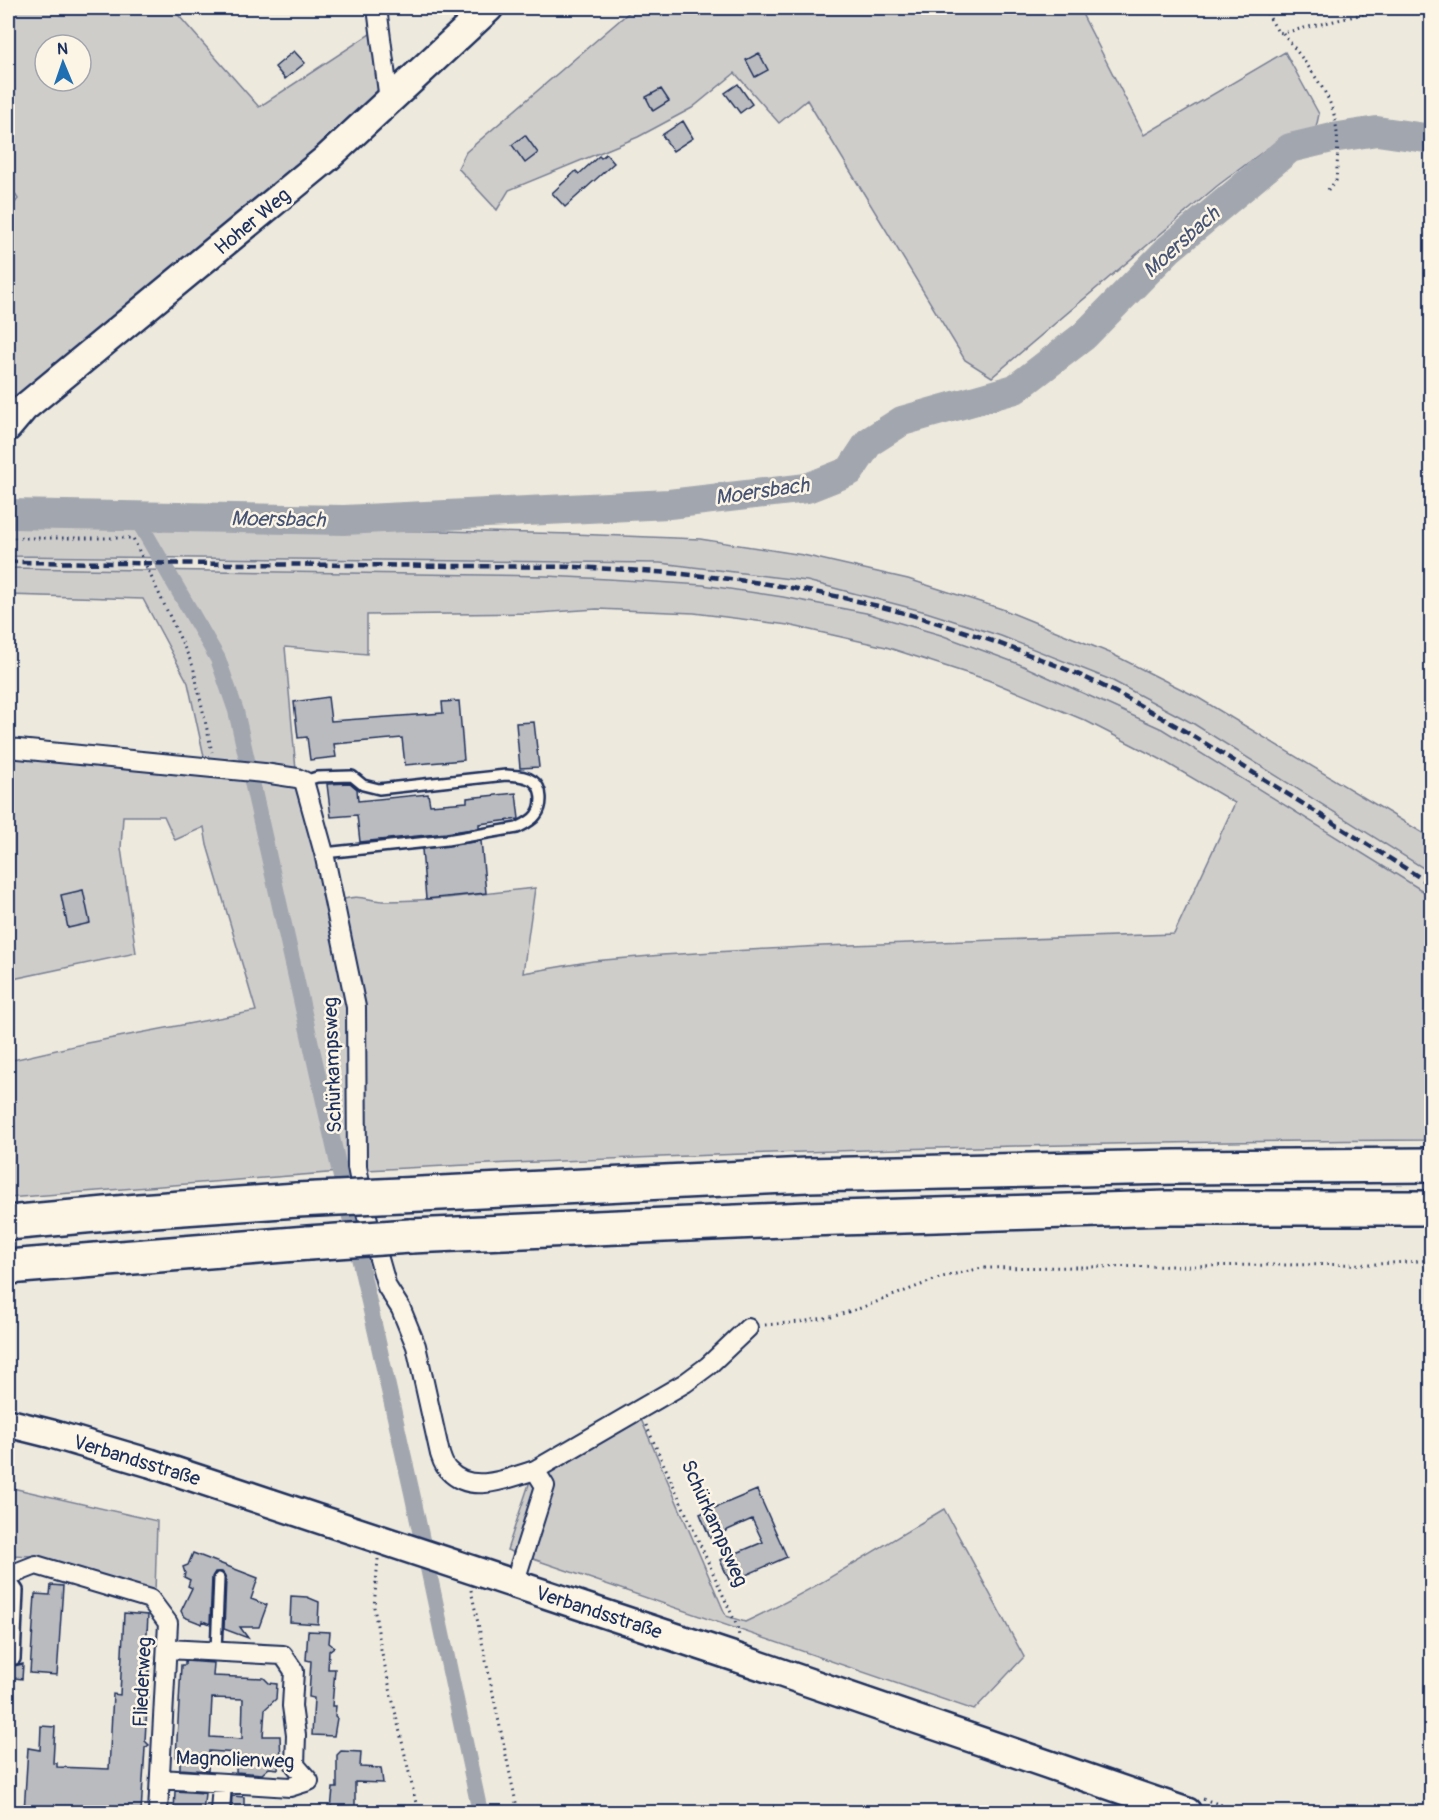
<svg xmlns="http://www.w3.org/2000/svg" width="1439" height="1820" viewBox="0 0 1439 1820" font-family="Pangolin,sans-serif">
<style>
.built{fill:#dedbd4}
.green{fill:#cfcdca;stroke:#757e94;stroke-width:1.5;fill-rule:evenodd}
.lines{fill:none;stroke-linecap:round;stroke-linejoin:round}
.canal{stroke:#a2a7af;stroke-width:16}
.river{stroke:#a2a7af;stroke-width:30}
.building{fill:#babbbe;stroke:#1b2f5e;stroke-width:1.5;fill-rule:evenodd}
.service-casing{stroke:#1b2f5e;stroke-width:14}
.minor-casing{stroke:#1b2f5e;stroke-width:22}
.secondary-casing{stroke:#1b2f5e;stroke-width:32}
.motorway-casing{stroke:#1b2f5e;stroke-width:38}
.path{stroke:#1b2f5e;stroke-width:3;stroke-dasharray:1.5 4.5;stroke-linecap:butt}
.service{stroke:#fcf5e5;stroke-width:9}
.minor{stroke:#fcf5e5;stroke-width:18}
.secondary{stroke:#fcf5e5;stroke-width:27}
.motorway{stroke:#fcf5e5;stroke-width:33}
.rail{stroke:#1b2f5e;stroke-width:4.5;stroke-dasharray:9 4.5;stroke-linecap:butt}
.motorway-bridge-casing{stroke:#1b2f5e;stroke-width:38;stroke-linecap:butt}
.motorway-bridge{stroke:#fcf5e5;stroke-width:33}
.labels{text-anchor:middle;stroke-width:5;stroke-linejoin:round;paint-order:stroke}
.street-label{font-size:20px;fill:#1b2f5e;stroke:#fcf5e5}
.water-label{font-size:21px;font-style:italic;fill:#445376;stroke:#fcf5e5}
</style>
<rect width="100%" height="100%" fill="#eee9dd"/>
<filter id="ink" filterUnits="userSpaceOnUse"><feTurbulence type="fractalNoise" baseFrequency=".0167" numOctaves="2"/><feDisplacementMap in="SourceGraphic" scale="12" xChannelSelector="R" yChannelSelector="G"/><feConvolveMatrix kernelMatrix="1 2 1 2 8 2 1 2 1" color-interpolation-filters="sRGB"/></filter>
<g filter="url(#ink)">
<path class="built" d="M8,556L126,558L131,570L8,568Z
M211,559L660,563L807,581L926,612L1001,636L1111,680L1194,724L1431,873V896L1162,729L1019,664L941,635L866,613L783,597L703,585L217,571Z"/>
<path class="green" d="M8,8H172L259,107L379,28L389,100L8,427V211L18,199L8,183ZM45,45H81V81H45Z
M634,8H1079L1144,135L1285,52L1319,114L1316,128L1268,148L1217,186L992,377L965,360L807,100L779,123L735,73L692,108L638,137L509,190L497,210L458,168L466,152Z
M8,528L442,531L573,534L700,539L803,555L908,579L1002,609L1110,653L1197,697L1431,838V873L1194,724L1111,680L1001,636L926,612L807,581L660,563L8,556Z
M8,568L546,576L608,579L703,585L783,597L866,613L941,635L1019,664L1162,729L1431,896V1140C1076,1142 721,1152 366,1170L365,1041L341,900C360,893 368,901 386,901C436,901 486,893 535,888L523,973L593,961L662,955L822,946L1174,934L1235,803L1160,759L1084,720L988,680L886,647L788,625L694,613L597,609L537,613L367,615V654L285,647L296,770L205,761L188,683L143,599L8,595Z
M8,755L296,784L319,865L351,1008L353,1171L8,1198V1061L87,1043L256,1011L207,845L204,827L175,840L164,816H123L121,848L136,953L8,980Z
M634,1403L726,1616L745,1622C814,1590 879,1548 944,1509L1024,1657L974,1710L507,1550L538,1457Z
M8,1487L157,1521L155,1593L34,1556L8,1555Z"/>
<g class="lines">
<path class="canal" d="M136,517L218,659L236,711L412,1493L480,1812"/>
<path class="river" d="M8,514L344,520L669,504L807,488L850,471L869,442L902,421L1015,389L1084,336L1169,249L1290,148L1332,138L1377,131L1432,139"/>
</g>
<path class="building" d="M294,51L305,63L285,79L275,67Z
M759,53L768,70L755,77L746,60Z
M738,84L752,104L740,113L725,93Z
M661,89L669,101L653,111L646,97Z
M683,121L693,138L673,151L662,135Z
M525,135L538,153L525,163L512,145Z
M606,154L614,163L565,207L552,193L576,171L579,174L599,156L601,158Z
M328,697L331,721L443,713L442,702L459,701L464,760L405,765L402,738L334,744L336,757L310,760L307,737L298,738L294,702Z
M534,722L539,767L520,768L516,723Z
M350,783L357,789L358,801L428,794L430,805L467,802V798L516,793L519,819L479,824V828L446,833L360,842L357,815L331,817L327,784Z
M481,841L486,893L426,899L422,849Z
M83,890L90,923L68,928L61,895Z
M757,1490L787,1557L730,1582L720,1560L763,1542L752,1519L710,1538L700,1514Z
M193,1553L258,1578L251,1599L267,1605L259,1627H240L248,1638L224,1629L226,1578L222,1572H215L212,1577L210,1624L203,1621L202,1624L184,1617L181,1611L192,1588L188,1586L190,1580L184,1577L185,1573L183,1567L188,1565Z
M51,1585L63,1586L57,1675L30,1673L35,1594L50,1595Z
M291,1596L307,1597L319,1602L318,1624L290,1622Z
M124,1613L148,1615L146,1651L150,1652L145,1741L149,1745L145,1748L141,1812L92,1809V1811L82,1812H24L28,1748L40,1750L41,1726L55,1727L53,1763H57V1767L109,1769L113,1694L120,1695Z
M308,1631L330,1632L329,1643L334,1647L329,1651L328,1669H335L332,1706H336L335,1716L337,1718L334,1736L312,1735L314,1698L309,1697L311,1661L306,1660Z
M185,1661L214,1663L213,1676L264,1678L269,1683L277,1684L276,1699L265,1709L263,1736H280L281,1761H279L278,1769L269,1768L262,1774L236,1772L237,1753L209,1751L208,1771L180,1769V1758L176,1757L179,1704L181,1665H185ZM212,1698L243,1699L242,1739L210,1737Z
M8,1663L14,1666L23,1664L22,1679L8,1677Z
M341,1751L361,1752L360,1767L381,1768L383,1783L355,1782V1807L352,1811L331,1810L333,1788H337V1755Z
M175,1791L205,1793L203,1812H174Z
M232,1796L244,1797V1812H231Z"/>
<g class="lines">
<g class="service-casing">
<path id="service" d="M304,781L317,777L352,776L363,785L379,789L506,775C515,776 525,775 533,781C543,788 543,806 536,815C532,821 523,825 517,828L447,840L324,853
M8,1575L18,1590L15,1659
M216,1651L219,1578"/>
</g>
<g class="minor-casing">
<path id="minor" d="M377,8L389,100
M8,748L264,773L297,778L304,781L324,853L356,1007L357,1167L366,1213L387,1287L401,1309L416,1346L440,1454C442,1460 444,1467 449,1471C471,1495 509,1478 535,1470L545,1486L514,1584
M535,1470L685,1383L708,1366L748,1328
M8,1576L36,1565L150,1599L168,1623L158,1812
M160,1779L290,1787L309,1781L295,1765L296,1735L292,1706L294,1671L283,1655L167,1649
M220,1812L222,1783"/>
</g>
<g class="secondary-casing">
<path id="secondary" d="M8,427L24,408L326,159L489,8
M8,1423L52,1434L150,1463L735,1657L1187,1812"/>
</g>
<g class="motorway-casing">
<path id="motorway" d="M400,1195L807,1175L1175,1167L1432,1165
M8,1223L139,1211L297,1200
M410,1236L807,1219L1168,1208H1432
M8,1267L308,1243"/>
</g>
<path class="path" d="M1264,8L1278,32L1283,33L1389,8
M1283,33C1298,53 1321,81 1330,103C1340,126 1338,157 1336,181L1325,193
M8,538H133L193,666L212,752
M765,1325L800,1322L831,1317L858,1309L942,1277L982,1268L1378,1264L1432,1260
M646,1425L737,1626L739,1636
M378,1559L374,1607L381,1649L418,1812
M471,1590L518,1812
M1203,1799L1244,1812"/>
<use href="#service" class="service"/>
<use href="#minor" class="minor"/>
<use href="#secondary" class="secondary"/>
<use href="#motorway" class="motorway"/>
<path class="rail" d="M8,562L576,567C652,571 728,576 803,590C896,606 988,637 1075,673C1127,696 1177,726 1226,756C1295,798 1363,842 1432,885"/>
<g class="motorway-bridge-casing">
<path id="motorway-bridge" d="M297,1200L400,1195
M308,1243L410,1236"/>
</g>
<use href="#motorway-bridge" class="motorway-bridge"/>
</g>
</g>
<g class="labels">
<g class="street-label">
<text transform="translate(252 221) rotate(-40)" y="7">Hoher Weg</text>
<text transform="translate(332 1065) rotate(-92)" y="7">Schürkampsweg</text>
<text transform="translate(137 1460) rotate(17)" y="7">Verbandsstraße</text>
<text transform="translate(715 1523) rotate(66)" y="7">Schürkampsweg</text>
<text transform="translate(599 1612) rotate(18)" y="7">Verbandsstraße</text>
<text transform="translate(142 1682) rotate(-87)" y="7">Fliederweg</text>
<text transform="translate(235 1759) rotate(2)" y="7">Magnolienweg</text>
</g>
<g class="water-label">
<text transform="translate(1181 242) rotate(-42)" y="7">Moersbach</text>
<text transform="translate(762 491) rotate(-8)" y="7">Moersbach</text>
<text transform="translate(278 519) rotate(1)" y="7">Moersbach</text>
</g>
</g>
<rect width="1439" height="1820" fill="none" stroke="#fcf5e5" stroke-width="30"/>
<rect x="15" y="15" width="1409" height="1790" fill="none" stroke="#1b2f5e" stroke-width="2" filter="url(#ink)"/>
<g transform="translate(63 63) rotate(358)"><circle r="28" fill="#fcf5e5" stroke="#a2a6af" stroke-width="1.5"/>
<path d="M0-4.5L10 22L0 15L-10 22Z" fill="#1f6fb2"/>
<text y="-9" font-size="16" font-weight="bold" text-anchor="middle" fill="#1b2f5e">N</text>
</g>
</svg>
